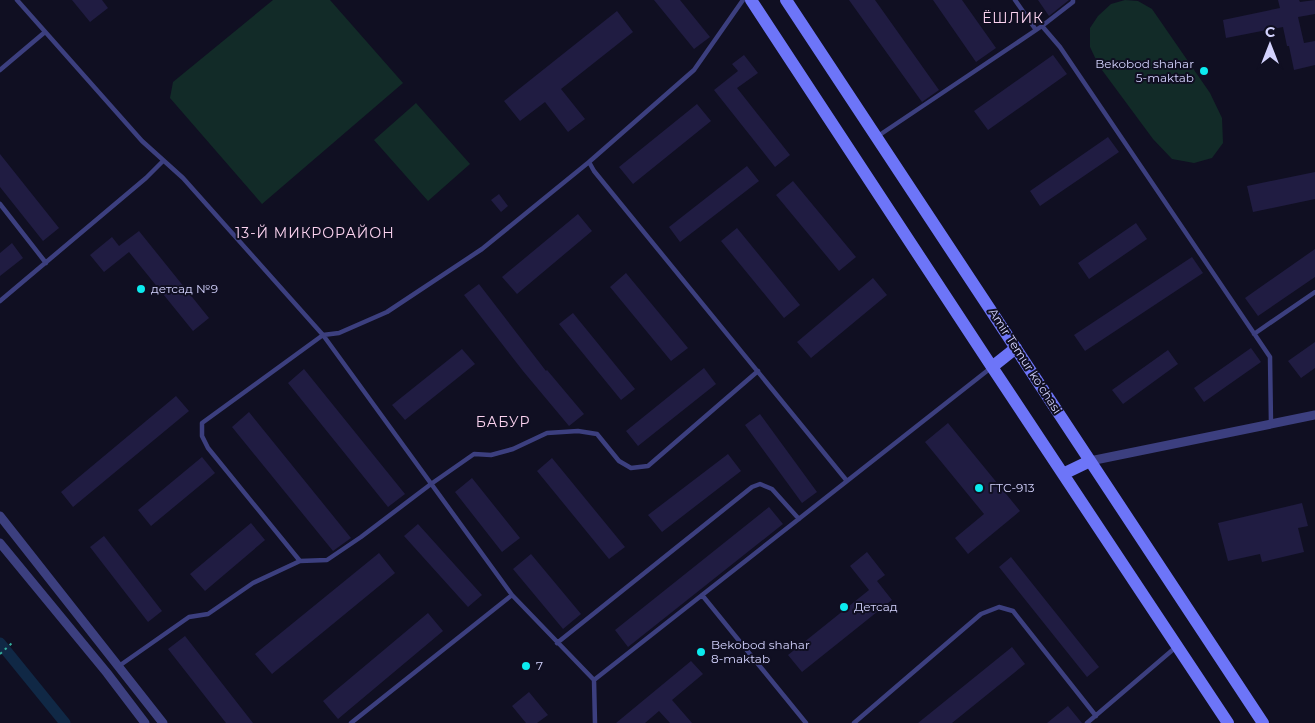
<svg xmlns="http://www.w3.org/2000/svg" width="1315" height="723" viewBox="0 0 1315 723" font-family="Montserrat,sans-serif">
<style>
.green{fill:#122b28}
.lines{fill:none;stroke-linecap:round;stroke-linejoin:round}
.canal{stroke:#102845;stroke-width:11}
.building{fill:#201c42}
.path{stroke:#34ae9d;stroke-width:2;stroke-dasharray:2.5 4;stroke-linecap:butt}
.lane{stroke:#3c3f7f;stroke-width:4.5}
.street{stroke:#3c3f7f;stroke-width:9}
.secondary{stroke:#6d75f8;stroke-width:12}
.poi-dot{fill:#0bebef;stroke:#100f22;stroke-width:2}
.labels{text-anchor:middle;stroke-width:4;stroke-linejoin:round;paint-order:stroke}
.poi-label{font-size:12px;fill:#d3d2fd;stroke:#100f22;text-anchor:start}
.street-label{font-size:12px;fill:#d3d2fd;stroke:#100f22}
.neighbourhood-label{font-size:14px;letter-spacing:1px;fill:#fdd4f1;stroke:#100f22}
</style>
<rect width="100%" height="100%" fill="#100f22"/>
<path class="green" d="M273,0H330L403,83L262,204L170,98L173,82Z
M1125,0L1138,1L1152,9L1210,93L1222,118L1223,143L1212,158L1194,163L1172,159L1153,139L1099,66L1090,47V28L1098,16L1111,4Z
M416,103L470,164L428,201L374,140Z"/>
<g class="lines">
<path class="canal" d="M0,643L65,723"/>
</g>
<path class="building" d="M72,0H102L108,8L90,22Z
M654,0H680L710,37L694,49Z
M849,0H875L939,90L922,102Z
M933,0H962L996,48L976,62Z
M1038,0H1069L1049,16Z
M1278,0H1299L1300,2L1315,0V14L1298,17L1304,43L1315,41V65L1294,70L1289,46H1287L1283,27L1226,38L1223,20L1280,8Z
M617,11L633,32L561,89L585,119L568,132L545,102L520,121L504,101Z
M744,55L758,73L737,88L790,155L775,167L714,90L738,71L732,64Z
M1053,55L1067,74L988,130L974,111Z
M697,104L711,121L633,184L619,167Z
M1108,137L1119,152L1040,206L1030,191Z
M0,154L59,228L43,241L0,187Z
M747,166L759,181L680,242L669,227Z
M1315,172V199L1253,212L1247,186Z
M793,181L856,257L839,271L776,195Z
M499,194L508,206L501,212L491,200Z
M578,214L592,231L517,294L502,277Z
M1136,223L1147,239L1089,279L1078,263Z
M737,228L800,305L784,318L721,241Z
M139,231L209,318L193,331L129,252L104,272L90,255L112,237L119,246Z
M12,243L23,258L0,276V253Z
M1315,249V277L1258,316L1245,298Z
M1192,257L1203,273L1085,351L1074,335Z
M626,273L688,348L671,361L610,287Z
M873,278L887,295L811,358L797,342Z
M479,284L546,371L547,370L584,414L569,426L523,371L464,295Z
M573,313L635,389L621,400L559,324Z
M1315,342V368L1301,378L1288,361Z
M1251,348L1261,362L1204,402L1194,388Z
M462,349L475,364L405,420L392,405Z
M1168,350L1178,364L1123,404L1112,390Z
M704,368L716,384L638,446L626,431Z
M304,369L405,494L388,507L288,383Z
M176,396L189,411L73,507L61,492Z
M249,412L351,538L333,551L232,427Z
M760,414L817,492L802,503L745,425Z
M948,423L1020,511L968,554L955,538L984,514L925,442Z
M728,454L741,471L662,532L648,515Z
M202,457L215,473L151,526L138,510Z
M552,458L625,547L609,559L537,471Z
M472,478L520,538L502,552L455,492Z
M1302,503L1308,526L1298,528L1304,552L1262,562L1260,554L1228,561L1218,523Z
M769,507L783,524L628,647L615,630Z
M251,523L265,540L205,591L190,574Z
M418,524L482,595L468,607L404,536Z
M104,536L162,611L148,622L90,547Z
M867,552L885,575L877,581L892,600L802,672L788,655L869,590L850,566Z
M379,553L395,573L272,674L255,654Z
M531,554L581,614L563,629L513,569Z
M1011,557L1099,667L1087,677L999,567Z
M428,613L443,631L338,719L323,701Z
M185,636L253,723H226L168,649Z
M1012,647L1025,664L952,723H918Z
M691,661L703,674L672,700L692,723H670L659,711L645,723H616Z
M529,692L548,715L537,723H526L512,706Z
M1068,706L1082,723H1047Z"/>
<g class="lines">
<path class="path" d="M0,654L12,643"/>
<path class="lane" d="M17,0L142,141L183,178L323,335L339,333L387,312L482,249L589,162
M743,0L694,70L589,162L594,171L847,481
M1015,0L1036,30
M1042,26L1073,2V0
M0,70L45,32
M878,136L1042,26L1060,47L1270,357L1271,424
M0,204L46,263
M0,301L146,178L163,161
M1254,334L1315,292
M300,561L208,448L202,436V423L323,335L512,595
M702,595L806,723
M557,643L752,487L760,484L772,489L799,519
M119,666L189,617L208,614L253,583L300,561L327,560L361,537L431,484L474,454L491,455L513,449L547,433L578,431L597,434L619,461L631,468L648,466L758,371
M594,680L992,367
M351,723L512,595L594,680L595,723
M854,723L981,614L999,607L1013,611L1096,716
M1087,723L1176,647"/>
<path class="street" d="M1090,461L1315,415
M0,516L163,723
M0,543L107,673L145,723"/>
<path class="secondary" d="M751,0L992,367L1228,723
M786,0L1263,723
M992,367L1016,348
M1063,474L1090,461"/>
</g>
<g class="poi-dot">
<circle cx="1204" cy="71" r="5"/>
<circle cx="141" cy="289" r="5"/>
<circle cx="979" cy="488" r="5"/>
<circle cx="844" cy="607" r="5"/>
<circle cx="701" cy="652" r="5"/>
<circle cx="526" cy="666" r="5"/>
</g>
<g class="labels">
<g class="poi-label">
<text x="1194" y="68" text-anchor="end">Bekobod shahar<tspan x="1194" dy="14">5-maktab</tspan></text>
<text x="151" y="293">детсад №9</text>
<text x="989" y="492">ГТС-913</text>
<text x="854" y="611">Детсад</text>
<text x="711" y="649">Bekobod shahar<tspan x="711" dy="14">8-maktab</tspan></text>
<text x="536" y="670">7</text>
</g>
<g class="street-label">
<text transform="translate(1025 361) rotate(57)" y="4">Amir Temur koʻchasi</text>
</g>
<g class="neighbourhood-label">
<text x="1013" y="23">ЁШЛИК</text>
<text x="315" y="238">13-Й МИКРОРАЙОН</text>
<text x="503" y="427">БАБУР</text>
</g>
</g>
<g transform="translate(1270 45)" stroke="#100f22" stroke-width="4" paint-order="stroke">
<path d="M0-4L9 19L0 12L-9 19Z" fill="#d3d2fd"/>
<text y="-8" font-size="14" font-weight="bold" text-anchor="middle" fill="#d3d2fd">С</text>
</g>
</svg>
